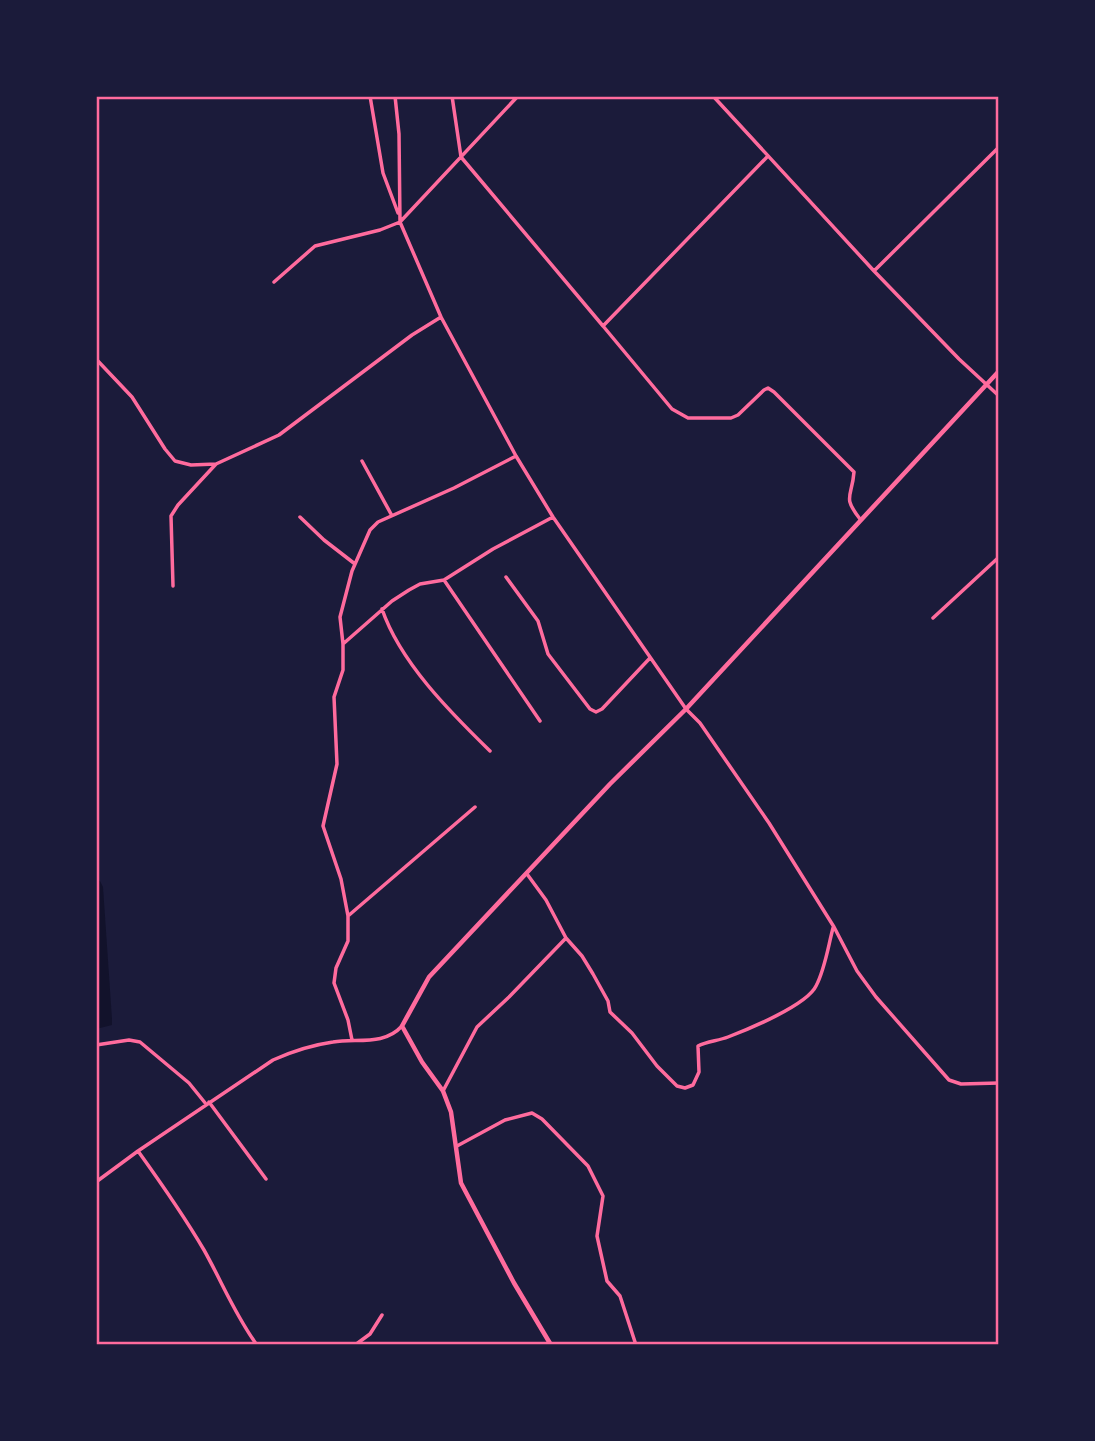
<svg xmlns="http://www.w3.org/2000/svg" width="1095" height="1441" viewBox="0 0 1095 1441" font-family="Literata,serif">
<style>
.water{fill:#12122b}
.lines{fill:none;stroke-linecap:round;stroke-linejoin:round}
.minor{stroke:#ff6b9d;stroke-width:3.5}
.tertiary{stroke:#ff6b9d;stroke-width:4.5}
.neatline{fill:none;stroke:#ff6b9d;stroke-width:2.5}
</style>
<rect width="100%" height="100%" fill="#1b1b3a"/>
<path class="water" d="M96,880L100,881L103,887L112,1019V1025L96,1029Z"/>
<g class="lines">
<path class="minor" d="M370,96L383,173L398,213
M395,96L399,134L400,222L441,317L516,456L553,517L686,709L700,723L769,823L834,927L857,971L876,997L949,1080L961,1084L999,1083
M452,96L461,157L603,326L767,157
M713,96L874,271L959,359L999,396
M874,271L999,147
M274,282L315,246L380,230L400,222L518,96
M603,326L672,409L688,418H731L738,415L764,390L768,388L774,392L854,472C852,498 842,496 860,519
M96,359L132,397L165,449L175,461L191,465L216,464L279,435L412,335L441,317
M362,461L391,514
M300,517L324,540L355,564
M506,577L538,621L548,654L590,709L596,712L602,709L650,658
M444,580L540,721
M173,586L171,516L178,505L216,464
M382,609C400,662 450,712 490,751
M933,618L999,557
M343,644L392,601L409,590L420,584L444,580L493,549L553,517
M348,916L475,807
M566,938L582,956L593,974L608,1001L610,1012L632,1033L657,1066L677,1086L685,1088L693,1085L699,1072L698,1046C707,1041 718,1041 728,1037C749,1029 807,1005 816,986C825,969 828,947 833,928
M352,1040L348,1020L334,983L336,968L348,941V916L341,879L323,826L337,764L334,697L343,670V644L340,617L352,571L370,530L378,522L454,488L516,456
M96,1045L129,1040L140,1042L189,1083L206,1104
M443,1091L477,1027L509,997L566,938L546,900L527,874
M209,1102L266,1179
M457,1146L505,1120L532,1113L542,1119L588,1166L603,1196L597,1236L607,1281L620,1296L636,1345
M138,1151C161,1183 184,1216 204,1250C222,1282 235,1315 257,1345
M96,1182L138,1151L273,1060C293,1051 312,1045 333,1042C357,1038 384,1046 402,1026
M355,1345L370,1334L382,1315"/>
<path class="tertiary" d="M551,1345L514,1283L461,1183L451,1112L443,1091L422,1062L402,1026L429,977L610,784L686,709L999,371"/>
</g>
<rect width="1095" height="1441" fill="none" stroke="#1b1b3a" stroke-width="196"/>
<rect x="98" y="98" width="899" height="1245" class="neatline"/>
</svg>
